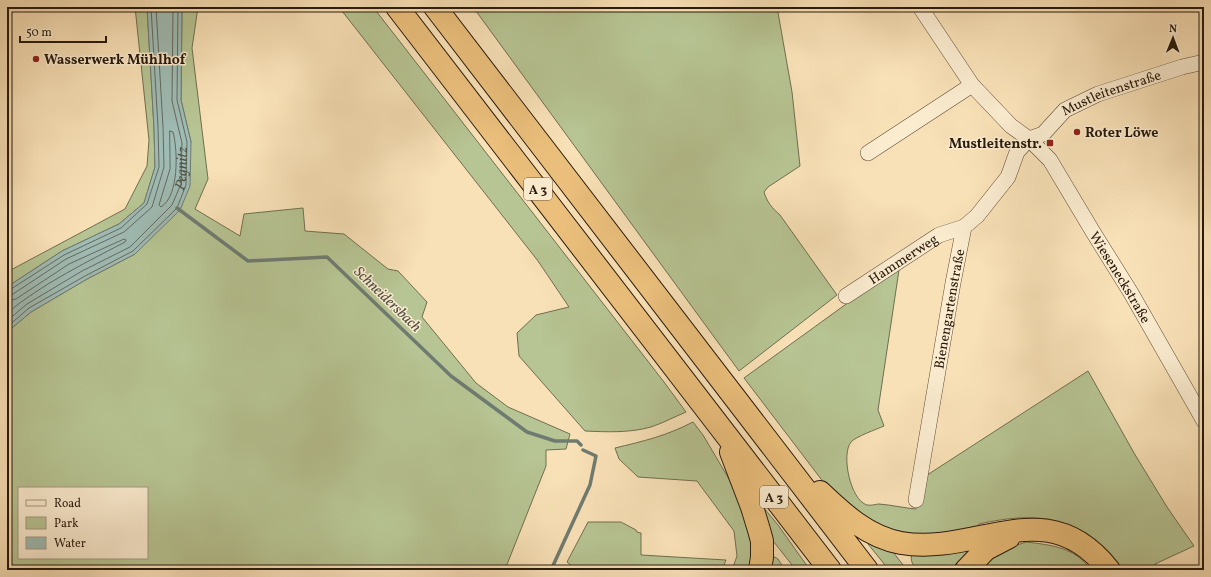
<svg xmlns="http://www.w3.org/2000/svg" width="1211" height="577" viewBox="0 0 1211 577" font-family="Vollkorn,serif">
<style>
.green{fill:#b7c493;stroke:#706e50;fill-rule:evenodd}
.water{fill:#9fbcb5;stroke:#6f7b71}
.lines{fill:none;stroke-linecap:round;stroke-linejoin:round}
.shore{stroke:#646a60;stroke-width:1}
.stream{stroke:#6f7b71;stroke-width:3.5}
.minor-casing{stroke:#5c4b37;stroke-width:16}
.highway-casing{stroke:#28190c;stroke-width:24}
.minor{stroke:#fbecd0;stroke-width:15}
.highway{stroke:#ecc07c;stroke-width:22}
.poi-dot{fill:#8f2418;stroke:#fbecd0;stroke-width:1.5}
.labels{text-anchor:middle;stroke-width:3;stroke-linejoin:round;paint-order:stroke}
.shield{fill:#fbecd0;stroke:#675847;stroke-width:1}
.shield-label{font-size:13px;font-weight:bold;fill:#28190c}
.poi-label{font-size:14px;font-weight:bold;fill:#28190c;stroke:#fbecd0;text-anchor:start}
.street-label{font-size:14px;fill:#28190c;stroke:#fbecd0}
.water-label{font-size:15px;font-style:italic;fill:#525247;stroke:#fbecd0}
</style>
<rect width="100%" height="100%" fill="#f9e1b7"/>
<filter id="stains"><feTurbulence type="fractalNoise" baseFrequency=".005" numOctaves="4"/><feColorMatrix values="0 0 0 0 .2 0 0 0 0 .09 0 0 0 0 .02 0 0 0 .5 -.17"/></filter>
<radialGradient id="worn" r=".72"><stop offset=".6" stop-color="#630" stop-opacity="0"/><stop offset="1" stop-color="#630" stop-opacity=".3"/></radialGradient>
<path class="green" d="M135,7H147L154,128L155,167L144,203L119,224L62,251L7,287V272L125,209L147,166L149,140Z
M182,7H198L192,48L208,179L195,209L240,236L244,214L303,208L305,231L344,234L388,269L398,271L427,302L422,317L476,383L508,407L570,434L566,449L546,450V466L506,567L502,570H7V332L31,312L87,279L135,254L191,142L181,100ZM19,488H147V558H19Z
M344,7H373L664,382L686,412C674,417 663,423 651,427C630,433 606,432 585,431L519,356L517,333L536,315L569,307L538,261L342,11Z
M473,7H777L792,92L800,166L768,187L764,192C767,202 772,208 780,215L837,295L739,371Z
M899,270L878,410L884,426C877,429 855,437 851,442C841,454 850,500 867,505C871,506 876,504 879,504C892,505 904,508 916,509L924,477L1088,371L1134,453L1167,507L1194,546L1155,564L1158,570H1122C1084,517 1041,510 979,524V527L934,537L891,535L840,502L821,479L744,378L849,302Z
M693,422L703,435L742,501L752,525L755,570H732L737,556L734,531L697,481L638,477L619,459L615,448C644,441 666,436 693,422Z
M759,502L778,525L810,570H796L766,532Z
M588,522H621L636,530L637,532L641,533V555L726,560L722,570H577L567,562Z
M869,542L893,552L907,570H889L868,544Z
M1026,542C1051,545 1075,547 1091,570H976C989,556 1008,548 1026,542Z
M977,545L960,564L955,570H918C912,564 910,561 912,553Z
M771,555L778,559L785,570H767Z"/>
<path class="water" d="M147,7H182L181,100L191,142L190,186L180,210L135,254L87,279L31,312L7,332V287L62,251L119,224L144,203L155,167L154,128Z"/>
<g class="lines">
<g class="shore">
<path d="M170,131L173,132C178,151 179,196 161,207L159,205L170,169Z"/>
<path d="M7,290L11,289L64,255L121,228L147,204L159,167L158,127L151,7"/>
<path d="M7,295L13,294L66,259L124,232L152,207L164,167L163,127L156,7"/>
<path d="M7,301L16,299L69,264L124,239L126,240L125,242C85,263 42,284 7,313"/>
<path id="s1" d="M7,321L27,304L82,271L130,247L172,205L181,184L182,143L172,101L173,7"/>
<path d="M7,327L29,308L85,276L133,251L177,208L186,185L187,142L177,100L178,7"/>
</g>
<path class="stream" d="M177,208L248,261L327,257L451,376L527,432L555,441H577L581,445
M551,570L590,485L596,456L583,450"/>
<g class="minor-casing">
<g id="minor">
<path id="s2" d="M920,7L972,85L1011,126L1029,139L1050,160L1093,232L1131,293L1204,421"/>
<path id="s3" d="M1029,139L1043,134L1065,110L1098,94L1182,67L1204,62"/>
<path d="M868,153L972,85"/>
<path id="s4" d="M846,296L939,235L964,227L977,216L1008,177L1017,152L1029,139"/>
<path id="s5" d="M916,500L953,283L964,227"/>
</g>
</g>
<g class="highway-casing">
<path id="highway" d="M397,7L830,570
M435,7L867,570
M731,452L752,507L759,530L762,541V557L760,570
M820,492C843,514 868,537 901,543C979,556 1046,490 1109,570
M966,570L986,549L1009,537"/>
</g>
<use href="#minor" class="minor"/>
<use href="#highway" class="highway"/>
</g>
<g class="poi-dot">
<circle cx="36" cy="59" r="4"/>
<circle cx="1077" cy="132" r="4"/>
<rect x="1046" y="139" width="8" height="8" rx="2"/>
</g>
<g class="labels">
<g class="shield">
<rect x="524" y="178" width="28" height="22" rx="3"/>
<rect x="760" y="486" width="28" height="22" rx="3"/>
</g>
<g class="shield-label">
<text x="538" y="194">A 3</text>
<text x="774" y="502">A 3</text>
</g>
<g class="poi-label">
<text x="44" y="64">Wasserwerk Mühlhof</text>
<text x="1085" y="137">Roter Löwe</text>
<text x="1042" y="148" text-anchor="end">Mustleitenstr.</text>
</g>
<g class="street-label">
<text dy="5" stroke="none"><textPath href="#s3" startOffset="97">Mustleitenstraße</textPath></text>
<text dy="5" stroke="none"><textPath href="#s4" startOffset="68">Hammerweg</textPath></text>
<text dy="5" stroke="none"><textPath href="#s2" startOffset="339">Wieseneckstraße</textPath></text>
<text dy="5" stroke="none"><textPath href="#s5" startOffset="194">Bienengartenstraße</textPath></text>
</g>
<g class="water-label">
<text dy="5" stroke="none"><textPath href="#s1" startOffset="242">Pegnitz</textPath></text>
<text transform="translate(388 299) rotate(44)" y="5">Schneidersbach</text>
</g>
</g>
<rect width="1211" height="577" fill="none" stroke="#f9e1b7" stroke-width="24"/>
<rect x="8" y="8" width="1195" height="561" fill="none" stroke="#28190c" stroke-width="2"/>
<rect x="12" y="12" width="1187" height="553" fill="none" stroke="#28190c"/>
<rect x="18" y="487" width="130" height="72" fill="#fbecd0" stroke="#a79882"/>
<rect x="26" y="500" width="20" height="6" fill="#fbecd0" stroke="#a79882"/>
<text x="54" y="507" font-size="12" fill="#28190c">Road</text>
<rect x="26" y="517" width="20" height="12" fill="#b7c493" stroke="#a79882"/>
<text x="54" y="527" font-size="12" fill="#28190c">Park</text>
<rect x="26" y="537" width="20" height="12" fill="#9fbcb5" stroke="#a79882"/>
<text x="54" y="547" font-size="12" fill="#28190c">Water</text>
<g transform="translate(1173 38) rotate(1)" stroke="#fbecd0" stroke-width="3" paint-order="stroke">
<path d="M0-3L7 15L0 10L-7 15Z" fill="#28190c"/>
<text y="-6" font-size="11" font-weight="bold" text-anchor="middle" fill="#28190c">N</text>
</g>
<path d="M20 36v6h86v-6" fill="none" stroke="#28190c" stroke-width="2"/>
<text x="26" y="36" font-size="12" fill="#28190c" stroke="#fbecd0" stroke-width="3" paint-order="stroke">50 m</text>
<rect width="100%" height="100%" filter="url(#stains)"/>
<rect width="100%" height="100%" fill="url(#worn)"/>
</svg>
